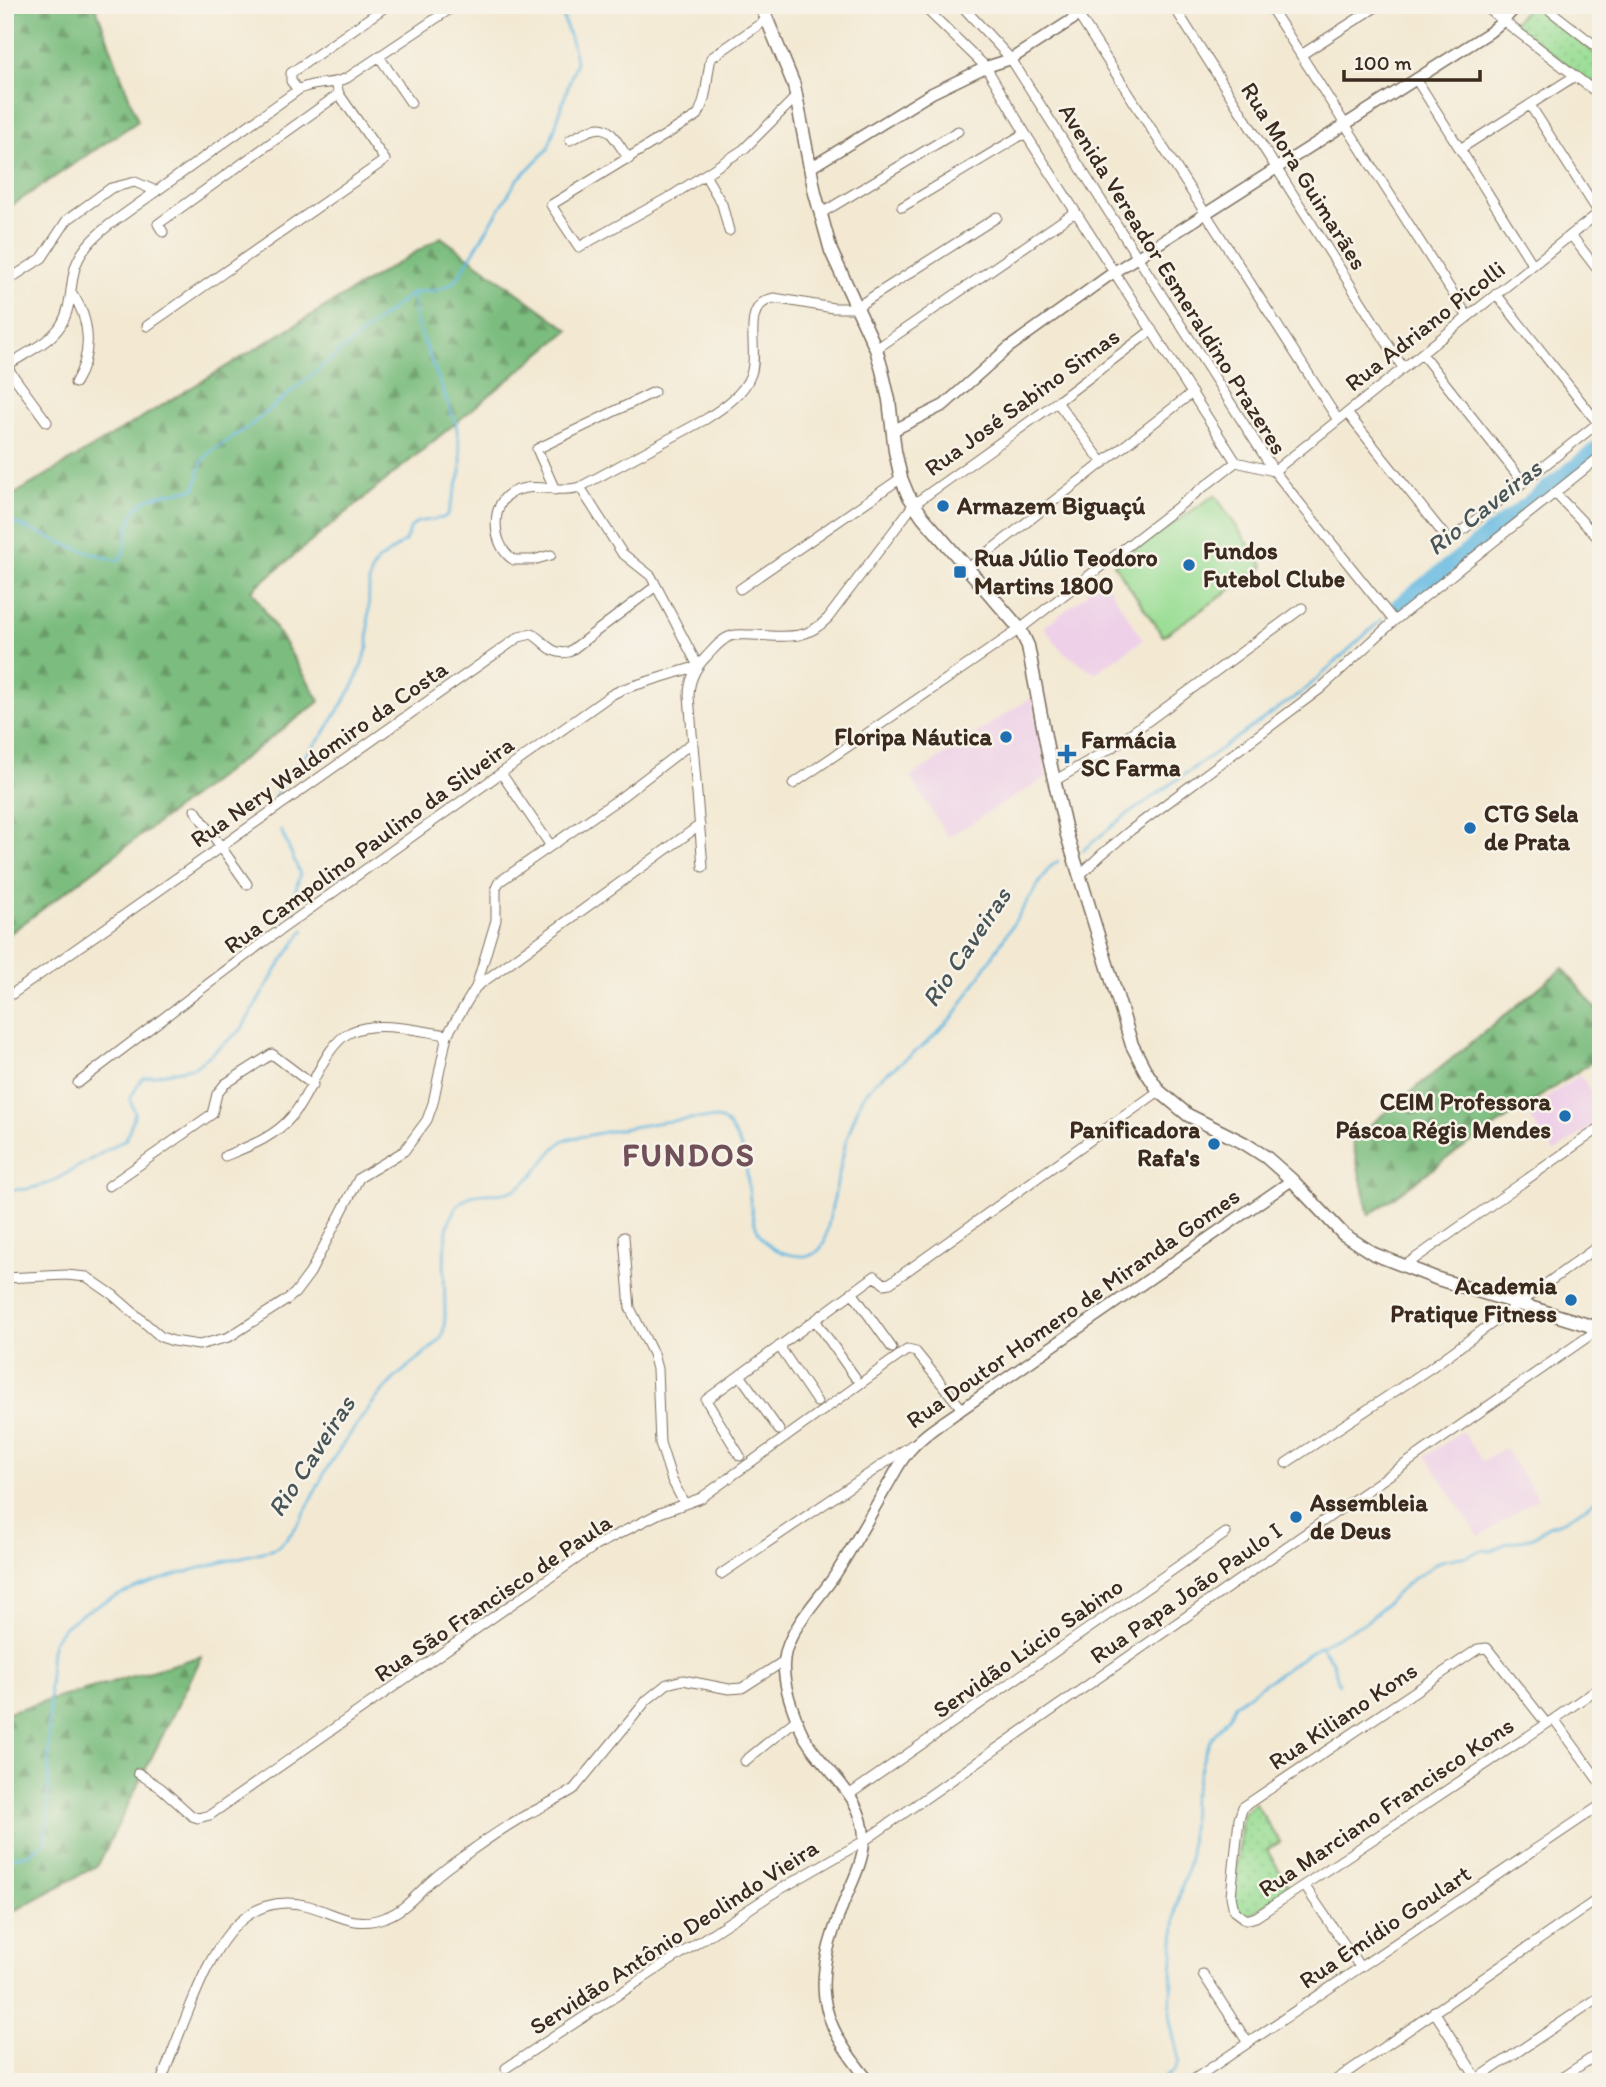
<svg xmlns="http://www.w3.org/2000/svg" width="1606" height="2087" viewBox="0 0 1606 2087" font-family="Itim,sans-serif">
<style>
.built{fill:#eed0e8}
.grass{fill:url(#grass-dots);stroke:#6b845a;stroke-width:2}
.forest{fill:url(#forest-firs);stroke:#5c744e;stroke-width:2}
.pitch{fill:#9bde96;stroke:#6b845a;stroke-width:2}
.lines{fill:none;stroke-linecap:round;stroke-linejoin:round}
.stream{stroke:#65b9e1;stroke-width:2.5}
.river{stroke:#65b9e1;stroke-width:16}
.minor-casing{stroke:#7b6d5d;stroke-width:11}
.tertiary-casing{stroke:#7b6d5d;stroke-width:13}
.secondary-casing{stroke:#7b6d5d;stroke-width:15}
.minor{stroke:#fff;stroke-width:9}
.tertiary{stroke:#fff;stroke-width:10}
.secondary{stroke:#fff;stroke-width:12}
.poi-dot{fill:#1f6fb2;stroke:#f7f3e8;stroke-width:2.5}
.labels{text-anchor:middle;stroke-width:5;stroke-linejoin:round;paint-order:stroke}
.street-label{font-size:24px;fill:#3b2a1e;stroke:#f7f3e8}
.poi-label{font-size:24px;font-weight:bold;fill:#3b2a1e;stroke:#f7f3e8;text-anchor:start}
.water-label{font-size:26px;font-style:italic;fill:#485558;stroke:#f7f3e8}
.district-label{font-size:32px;font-weight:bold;letter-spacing:2px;fill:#715159;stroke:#f7f3e8}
</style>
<defs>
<pattern id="grass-dots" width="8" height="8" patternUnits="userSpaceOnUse" patternTransform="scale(1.75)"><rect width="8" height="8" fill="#9bde96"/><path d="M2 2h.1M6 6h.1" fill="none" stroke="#86bf81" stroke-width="1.8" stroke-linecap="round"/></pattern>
<pattern id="forest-firs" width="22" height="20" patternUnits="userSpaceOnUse" patternTransform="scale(1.75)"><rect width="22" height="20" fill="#7cbd7f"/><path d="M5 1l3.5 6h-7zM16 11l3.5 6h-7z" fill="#679a67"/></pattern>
</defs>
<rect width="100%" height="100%" fill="#f7f3e8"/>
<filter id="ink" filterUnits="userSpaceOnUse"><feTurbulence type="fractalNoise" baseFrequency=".0143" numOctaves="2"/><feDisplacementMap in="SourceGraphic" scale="14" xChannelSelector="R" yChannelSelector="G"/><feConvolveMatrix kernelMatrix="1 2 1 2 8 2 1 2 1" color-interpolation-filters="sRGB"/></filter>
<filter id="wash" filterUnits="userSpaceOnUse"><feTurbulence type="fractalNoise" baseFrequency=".00686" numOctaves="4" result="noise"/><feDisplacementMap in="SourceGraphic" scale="28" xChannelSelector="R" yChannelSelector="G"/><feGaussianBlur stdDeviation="1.57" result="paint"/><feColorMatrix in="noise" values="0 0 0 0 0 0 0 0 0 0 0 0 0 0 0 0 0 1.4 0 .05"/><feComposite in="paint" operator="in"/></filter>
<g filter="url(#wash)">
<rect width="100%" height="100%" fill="#f3e9d3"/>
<path class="built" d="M1102,576L1143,640L1095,673L1062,651L1044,627L1088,593L1085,588Z
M1032,697L1047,777L948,837L910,777Z
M1580,1075L1601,1105V1120L1554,1152L1526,1112Z
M1462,1431L1483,1462L1504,1448L1538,1498L1479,1537L1426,1456Z"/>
<path class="grass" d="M1531,5L1601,58V91L1513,23Z
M1255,1803L1280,1842L1267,1850L1290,1888L1248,1916L1238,1911L1234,1895L1242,1817L1246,1811Z"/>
<path class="forest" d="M5,5H95L138,121L5,210Z
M441,237L569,330L252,590L320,701L5,937V500Z
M1563,968L1601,1015V1056L1449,1157L1369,1215L1352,1140Z
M202,1656L98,1865L5,1916V1713Z"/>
<path class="pitch" d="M1215,495L1264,567L1163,636L1114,564Z"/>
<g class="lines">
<path class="stream" d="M5,519L70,546L118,561C126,552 126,543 128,531C133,493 164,494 195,489L202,461L209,453L251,425L413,292C431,291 443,292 457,279L517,180L548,149L576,62C575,42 561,25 563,5
M274,800L281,784L323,735L355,683L368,647L369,582L372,570L378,561L405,541L411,527L417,522L443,518L448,514L461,472V456L456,424L416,322L413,292
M281,830L300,874L290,910
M1082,851L1121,819L1306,689L1382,619
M5,1190L28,1189L50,1183L126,1139L135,1113L130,1099L142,1078L195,1067L241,1030L278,967L304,930
M1321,1647L1332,1661L1339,1684
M5,1858L28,1854L44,1843L48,1820L50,1659C51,1652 51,1644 55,1638C89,1590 218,1564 274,1549C300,1533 311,1497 326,1470C335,1455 346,1440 356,1426C367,1410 379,1394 393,1380C403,1369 435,1348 441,1338C445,1331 445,1319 445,1311C445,1285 440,1233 454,1211C472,1183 492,1201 516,1189C536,1178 546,1153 564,1140C593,1135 702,1110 723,1121C729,1124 732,1131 736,1137C761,1179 731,1251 801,1256C813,1257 821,1251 825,1240L846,1141L861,1099L875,1082L924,1045L954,1016L1049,868L1058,861
M1158,2082L1175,2070L1179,2061L1170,2021L1171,1994L1176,1907L1190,1859L1192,1800L1205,1752L1211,1739L1230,1715L1235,1704L1319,1646L1366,1622L1409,1582L1440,1561L1467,1556L1482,1550L1491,1551L1505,1544L1534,1537L1548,1526L1564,1521L1601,1497"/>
<path class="river" d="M1398,606L1601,446"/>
</g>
</g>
<g filter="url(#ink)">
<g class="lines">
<g class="minor-casing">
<path id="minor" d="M922,5L986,67L1025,133L1236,462L1274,471
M961,5L1011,59L1274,471L1394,621
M1173,5L1403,368
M1269,5L1468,317
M1483,5L1601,96
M1543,5L1601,50
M1079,16L1338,420
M766,20L711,58C706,79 708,95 698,115L551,205L579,247L673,195L744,149L797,96
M1301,55L1379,5
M380,58L411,103
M1416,79L1533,265
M298,90L291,81V73L388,5
M1530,105L1599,213
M570,140C608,119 606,126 629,159
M1460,149L1575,76
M705,175L722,204L729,231
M902,207L1025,133
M820,214L958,131
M163,232L158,224L339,94
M1571,235L1601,274
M5,282L42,258L67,220L111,188L135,182L156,191
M71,292C91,319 93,354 75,383
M147,326L385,160L339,94L336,83
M876,349L1075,212
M1422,354L1523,482
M6,366L47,422
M5,367C23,354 49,344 61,325C71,309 70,289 74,272C78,252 94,237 109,225L298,90C313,81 331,86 347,78L456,5
M1057,402L1103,463
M1347,413L1449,541L1598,423L1496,294
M1274,471L1601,211
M555,490L537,449L654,392
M1555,493L1601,541
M551,555L533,560H514C492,548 488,501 515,491C536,482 558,494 580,487L706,419C723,408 744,394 751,374C760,350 739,305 774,298L833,308H855L997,217
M968,568L1192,393
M740,589L901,478
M501,773L551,846
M1054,781L1111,748L1302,608
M793,784L1020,629L1236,462
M195,810L247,884
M703,867L689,696C689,680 695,668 706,657C713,650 721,639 731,636C737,634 745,635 752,635C784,636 805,642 828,618L914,504L1057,402L1152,330
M1079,876L1101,855L1131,830L1320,689L1394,621L1601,456
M476,987L700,825
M5,999L519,637L532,634C546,642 551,656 569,652L656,586
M78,1083L262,943L611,695L623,689L698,666L651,576L622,553L580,487
M225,1156C250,1146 275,1137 293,1115C311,1094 325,1043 351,1032C377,1020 420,1031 447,1035
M109,1186L212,1114L217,1094L225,1084L272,1054L313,1085
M624,1237L630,1308L653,1354L657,1369L660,1443L672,1480L684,1503
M1403,1267L1601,1127
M5,1278L66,1275L87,1277L113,1295L161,1337L173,1341L199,1345L229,1337L285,1301L295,1293L310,1273L359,1178L404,1151L427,1120L433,1103L447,1035L476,987L496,920V888L499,882L620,798L693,742
M852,1292L892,1348
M815,1320L855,1377
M779,1346L817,1402
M740,1375L779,1430
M740,1456L706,1400L875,1276L884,1284L890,1283L1159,1091
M1286,1463L1429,1369L1601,1244
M721,1574L913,1444
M1554,1719L1601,1784
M1546,1723L1487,1648L1478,1649L1243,1807L1239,1819L1231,1896L1234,1911L1246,1920L1256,1917L1554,1719L1601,1686
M745,1761L797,1719
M138,1773L161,1788L192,1816L198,1818L210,1815L595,1546L660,1513L701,1498L907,1350L916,1352L962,1409
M850,1794L1226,1533
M1304,1885L1360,1967
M1203,1974L1248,2043
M1434,2011L1479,2082
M506,2068L772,1894L864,1841L1599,1329
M1477,2079L1601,1996
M161,2082C170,2057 180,2032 190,2007C210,1958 238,1890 305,1905C335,1912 353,1930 386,1917C405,1910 417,1894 431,1881C442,1871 453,1863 465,1855C486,1840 509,1823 532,1812C547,1804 560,1798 574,1789L647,1700L667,1684L683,1680L729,1689L742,1688L784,1661
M1190,2082L1601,1805
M1333,2082L1601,1897
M1555,2082L1601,2052"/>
</g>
<g class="tertiary-casing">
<path id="tertiary" d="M810,168L932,93L986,67L1011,59L1095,5
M892,431L944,405L1008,348L1114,272L1490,32L1503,21L1518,5
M870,2082C814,2016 813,1981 844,1902C852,1883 863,1862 864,1842C866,1792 817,1768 800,1728C791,1706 779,1675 786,1651C794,1623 819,1599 835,1575C853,1547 869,1517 886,1488C894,1475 901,1459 912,1448C926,1432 945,1421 962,1409L1292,1180"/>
</g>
<g class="secondary-casing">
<path id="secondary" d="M761,5L794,85L815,193L831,251L876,349L882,370L889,400L895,451L901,478L908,495L923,517L1020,629L1028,646L1049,758L1067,835L1132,1045L1145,1070L1159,1091L1188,1115L1244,1143L1266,1157L1292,1180L1343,1234L1374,1254L1438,1279L1601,1329"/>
</g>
<use href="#minor" class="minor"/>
<use href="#tertiary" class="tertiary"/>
<use href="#secondary" class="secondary"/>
</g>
</g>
<g class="poi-dot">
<circle cx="943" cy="506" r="7"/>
<circle cx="1189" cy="565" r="7"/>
<rect x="953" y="565" width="14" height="14" rx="3.5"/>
<circle cx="1006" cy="737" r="7"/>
<path d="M1063.5 743.5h7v7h7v7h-7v7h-7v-7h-7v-7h7z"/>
<circle cx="1470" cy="828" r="7"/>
<circle cx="1565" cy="1116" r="7"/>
<circle cx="1214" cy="1144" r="7"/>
<circle cx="1571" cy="1300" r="7"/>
<circle cx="1296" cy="1517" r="7"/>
</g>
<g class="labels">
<g class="street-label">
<text transform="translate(1304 176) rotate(58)" y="8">Rua Mora Guimarães</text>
<text transform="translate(1173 279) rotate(58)" y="8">Avenida Vereador Esmeraldino Prazeres</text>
<text transform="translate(1425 326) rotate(-38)" y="8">Rua Adriano Picolli</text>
<text transform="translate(1022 402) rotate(-36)" y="8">Rua José Sabino Simas</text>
<text transform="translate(319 754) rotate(-35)" y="8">Rua Nery Waldomiro da Costa</text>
<text transform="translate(369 845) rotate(-36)" y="8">Rua Campolino Paulino da Silveira</text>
<text transform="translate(1073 1308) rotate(-35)" y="8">Rua Doutor Homero de Miranda Gomes</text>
<text transform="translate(1186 1593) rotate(-35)" y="8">Rua Papa João Paulo I</text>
<text transform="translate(493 1598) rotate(-34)" y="8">Rua São Francisco de Paula</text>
<text transform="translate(1028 1648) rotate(-35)" y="8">Servidão Lúcio Sabino</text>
<text transform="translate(1343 1716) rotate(-34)" y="8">Rua Kiliano Kons</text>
<text transform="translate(1386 1807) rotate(-34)" y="8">Rua Marciano Francisco Kons</text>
<text transform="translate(1385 1927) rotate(-34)" y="8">Rua Emídio Goulart</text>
<text transform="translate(674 1937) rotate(-33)" y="8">Servidão Antônio Deolindo Vieira</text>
</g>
<g class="poi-label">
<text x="957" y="514">Armazem Biguaçú</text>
<text x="1203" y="559">Fundos<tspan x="1203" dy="28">Futebol Clube</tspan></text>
<text x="974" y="566">Rua Júlio Teodoro<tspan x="974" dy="28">Martins 1800</tspan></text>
<text x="992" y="745" text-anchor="end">Floripa Náutica</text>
<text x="1081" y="748">Farmácia<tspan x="1081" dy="28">SC Farma</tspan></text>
<text x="1484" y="822">CTG Sela<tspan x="1484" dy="28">de Prata</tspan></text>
<text x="1551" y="1110" text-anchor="end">CEIM Professora<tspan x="1551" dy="28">Páscoa Régis Mendes</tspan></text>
<text x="1200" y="1138" text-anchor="end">Panificadora<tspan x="1200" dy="28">Rafa's</tspan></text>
<text x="1557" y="1294" text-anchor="end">Academia<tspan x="1557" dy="28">Pratique Fitness</tspan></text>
<text x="1310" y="1511">Assembleia<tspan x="1310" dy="28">de Deus</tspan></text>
</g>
<g class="water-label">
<text transform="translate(1484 507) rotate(-38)" y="9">Rio Caveiras</text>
<text transform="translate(966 947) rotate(-56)" y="9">Rio Caveiras</text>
<text transform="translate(311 1456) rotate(-57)" y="9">Rio Caveiras</text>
</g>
<g class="district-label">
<text x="689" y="1166">FUNDOS</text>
</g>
</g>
<rect width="1606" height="2087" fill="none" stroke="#f7f3e8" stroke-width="28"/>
<path d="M1344 70v10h136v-10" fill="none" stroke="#3b2a1e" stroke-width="3.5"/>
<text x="1354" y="70" font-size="21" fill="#3b2a1e" stroke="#f7f3e8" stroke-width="5" paint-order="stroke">100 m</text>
</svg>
